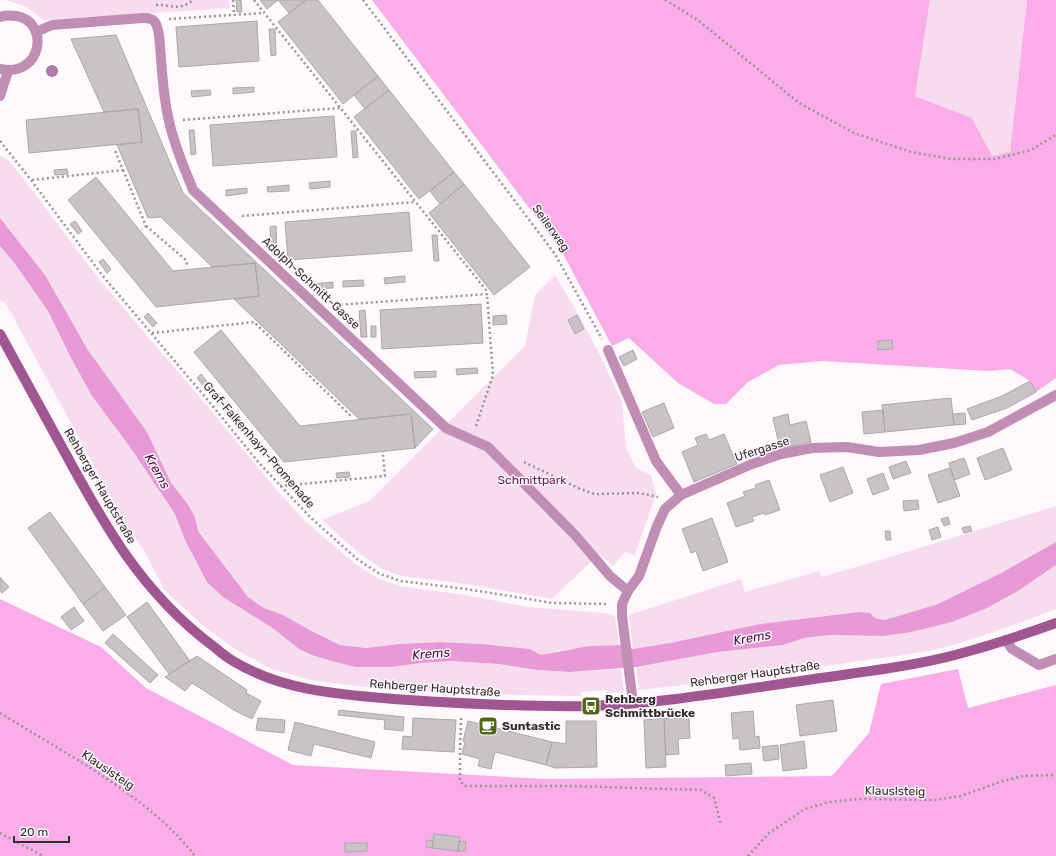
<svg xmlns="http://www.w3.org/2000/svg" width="1056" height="856" viewBox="0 0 1056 856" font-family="Rubik,sans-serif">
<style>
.green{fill:#f7dcf0}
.forest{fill:#fbade9}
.water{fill:#e79ad6}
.building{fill:#c9c2c7;stroke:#ada6ab}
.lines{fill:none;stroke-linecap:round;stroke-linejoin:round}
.path{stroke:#999498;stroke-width:2.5;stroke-dasharray:2 3;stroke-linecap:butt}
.service{stroke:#c08db4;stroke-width:10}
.minor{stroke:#c08db4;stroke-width:10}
.secondary{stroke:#a05791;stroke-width:10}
.tree{fill:#af7ba7}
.labels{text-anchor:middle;stroke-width:3;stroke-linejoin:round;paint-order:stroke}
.street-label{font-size:12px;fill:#302d2f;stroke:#fff8fd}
.park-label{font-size:12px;fill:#6e1460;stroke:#fff8fd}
.poi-label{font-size:12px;font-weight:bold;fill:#302d2f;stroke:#fff8fd;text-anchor:start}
.water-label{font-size:13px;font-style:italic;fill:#4d0944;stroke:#fff8fd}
</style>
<rect width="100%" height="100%" fill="#fff8fd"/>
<path class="green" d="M6,0H229L230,8L43,20L27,7Z
M930,0H1027L1010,153L991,156L972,118L915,96Z
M0,156L7,159L27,183L98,278L208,407L275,488L305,521L353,562L377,578L400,586L465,595L528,607L605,613L615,616L619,645H606L557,651L547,655H541L530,649L481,644L440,642L399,644L366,648L340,645L283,615L264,608L248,597L198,531L195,517L187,503L171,483L147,432L88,350L45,275L0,218Z
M0,246L15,264L48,311L71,358L92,396L130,447L175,514L185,540L223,597L274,629L299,649L392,667L421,663L450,661L499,664L537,670L570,672L621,669L624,692L607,693V690L581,692V696L462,694L356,686L311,680L272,669L238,651L206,628L175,600L164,589L144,550L127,526L6,304L0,300Z
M555,275L577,312L603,361L622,402L626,448L636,468L651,475L656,494L635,555L625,552L613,566L599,554L552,599L472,585L402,576L382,569L360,554L322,520L369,501L525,346L535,295Z
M1056,506V542L1001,573L938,604L885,620L875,618L870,613L859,612L760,624L675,642L633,649L629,615L741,579L745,592L819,571L822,577L890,557Z
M1056,565V609C1022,622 988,635 953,645C918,655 876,658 840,664C773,673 706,683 639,690L636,667L718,652L783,645L804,638L830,635L884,636L952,622L987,608L1018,591Z"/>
<path class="forest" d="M372,0H930L915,96L972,118L992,156L1010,152L1027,0H1056V378L1036,392L1030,381L1010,369L988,371L822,361L779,365L748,382L726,404H714L678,383L629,338L612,346L561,250Z
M0,599L101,647L146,688L293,765L546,779L832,776L869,733L881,684L958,669L968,708L1056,685V856H0Z"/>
<path class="water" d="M0,218L45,275L88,350L147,432L171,483L187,503L195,517L198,531L248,597L264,608L283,615L310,630L340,645L366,648L399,644L440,642L481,644L530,649L541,655L589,646L619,645L633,649L675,642L760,624L859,612L870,613L875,618L885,620L938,604L1001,573L1056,542V565L1018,591L987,608L952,622L911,632L884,636L830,635L804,638L783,645L718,652L636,667L570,672L537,670L499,664L450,661L421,663L392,667H356L335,662L312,655L299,649L274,629L223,597L207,582L185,540L175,514L130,447L92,396L71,358L48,311L15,264L0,246Z"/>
<path class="building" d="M236,0H241L242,12H237Z
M260,0H278L267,9Z
M278,0H306L289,13Z
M306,0H318L378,76L343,104L278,22Z
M257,21L259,61L179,67L176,27Z
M269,29H275L276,55L271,56Z
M116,35L183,193L433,429L415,448L411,414L359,419L234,299L259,296L255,263L212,267L161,217L148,218L117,145L142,142L138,109L104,112L71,39Z
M378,76L389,90L365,109L354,95Z
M254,87V92L233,94V88Z
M210,90L211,95L192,97L191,91Z
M389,90L454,172L419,199L354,117Z
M138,109L142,142L29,153L26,120Z
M334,116L337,157L213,166L210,125Z
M189,130H194L196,154L191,155Z
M351,131H356L358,157L353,158Z
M67,169L68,174L55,175L54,170Z
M454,172L464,184L440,204L430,191Z
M96,177L173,271L255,263L259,296L156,307L68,200Z
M330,181V187L310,189L309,183Z
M464,184L530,267L494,295L429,213Z
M289,185V191L268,192L267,187Z
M247,188V193L226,196V190Z
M409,212L412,251L288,260L285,222Z
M75,221L82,231L78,234L70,224Z
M276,226L277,253H271L270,227Z
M432,235H437L439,261H434Z
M103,259L111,269L107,273L99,262Z
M405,276V282L385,284L384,278Z
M363,280L364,286L343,287V281Z
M333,282V288L312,289V284Z
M481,304L483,343L382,349L380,310Z
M365,310L367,337H361L359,311Z
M148,313L157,323L153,327L144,317Z
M506,315L507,324L493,325V316Z
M577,315L584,329L575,334L568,320Z
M371,326H376V337H371Z
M221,330L300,426L411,414L415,448L284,462L194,352Z
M892,340L893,349L878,350V341Z
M633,350L637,359L624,366L619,357Z
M477,368L478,373L457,375L456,369Z
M436,371V377L415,378L414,372Z
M201,374L209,384L205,388L197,378Z
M1030,381L1036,392L1007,408L972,420L967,409L1002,396Z
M951,398L954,425L885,432L882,405Z
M664,403L674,428L653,437L642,412Z
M231,410L240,420L235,423L227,414Z
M883,410L885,432L864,434L862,412Z
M965,413L966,424L954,425L953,414Z
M788,414L790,425L806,421L811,442L780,449L773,418Z
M706,434L709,440L724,434L737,464L694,482L682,452L698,445L695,438Z
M1003,448L1012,470L985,480L977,458Z
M964,458L970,474L954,480L949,463Z
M906,461L911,473L893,479L889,467Z
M276,463L285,473L281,476L272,466Z
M843,467L853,493L830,502L820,475Z
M950,468L960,496L938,503L928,475Z
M349,472L350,477L337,478L336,473Z
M883,473L889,489L873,495L867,479Z
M769,480L780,510L765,515L764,513L752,517L754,521L736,527L727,503L745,496L743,492L756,488L755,485Z
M918,500L919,509L904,511L903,501Z
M50,512L105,587L83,604L28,528Z
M948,517L950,524L944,526L941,519Z
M712,518L728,562L703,571L696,551L691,553L682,529Z
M970,526L972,531L964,533L962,528Z
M938,527L941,537L932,540L929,530Z
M885,531H890L891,540H886Z
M0,577L9,587L2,593L0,591Z
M105,587L126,615L103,631L83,604Z
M147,602L190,661L169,674L127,617Z
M74,607L84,621L71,630L61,617Z
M113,634L158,675L150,683L105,643Z
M197,656L247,690L246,693L261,701L252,719L234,710L192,683L185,691L165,677Z
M833,700L837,731L800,736L796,705Z
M339,710L404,717L403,731L384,729L385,720L338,715Z
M753,711L755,737L759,736L760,748L740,750L739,738L733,739L731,713Z
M258,718L285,720L284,733L256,730Z
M413,718L456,720L454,752L402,749L403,736L412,737Z
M664,718H689L690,738L678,739L679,754L666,755Z
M664,718L666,767L646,768L644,720Z
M468,721L552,742L546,765L495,752L491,769L478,766L480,759L462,754L465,742L463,741Z
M566,721H596L597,767L555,768L546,765L552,742L566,744Z
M295,722L375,742L371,758L314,744L311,756L288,750Z
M804,741L807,768L783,771L780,745Z
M778,745L779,759L764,761L762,747Z
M751,763L752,774L726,776L725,765Z
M434,834L460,837L458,851L432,848Z
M427,840L433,841L432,848L426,847Z
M459,841L466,842L465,851H458Z
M345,843H367V851L345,852Z"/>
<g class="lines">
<path class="path" d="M233,0L234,15
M254,0L486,290L487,294L337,305
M363,0L555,254L602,339
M665,0L698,20L799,103L854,133L911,152L951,159H995L1031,150L1056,135
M156,5C172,4 178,12 193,0
M169,19L264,13
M183,120L340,108
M0,141L31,180L102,275L211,404L259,463L310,517L357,559L380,574L401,581L466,589L553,603L609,604
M123,170L146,226L142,229
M32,180L123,170L114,148
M242,216L415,202
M146,226L186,260L187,265
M152,333L254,322L351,416
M476,426L493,375L487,294
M524,462L578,488L594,494L639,493L658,497
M280,486L385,476L383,455
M0,713C64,753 149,796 195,856
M461,718L460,753V781L465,786H572L701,790L714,798L721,825
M0,833L43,856
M748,856L769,833L805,809L829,802L859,799L935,800L961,796L1003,781L1023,776L1056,775"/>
<path class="service" d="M36,32L52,25L142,18C155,17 157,23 159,35C162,63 162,93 169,121C174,145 184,167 193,190L446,428L488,447L575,535L610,576L628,591
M608,350L656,461L681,495
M1006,640L1012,649L1039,665L1056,659"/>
<path class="minor" d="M0,17C5,15 10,15 16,16C50,21 43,78 0,69
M0,96L8,71
M633,703L622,616V604L628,591L639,576L657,526L665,509L681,495L752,464L781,454L812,448L847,447L879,452L919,450L954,443L988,432L1056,395"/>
<path class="secondary" d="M0,334C21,372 42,411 63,449C104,525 142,593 213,646C219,651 226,657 233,661C286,693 348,695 408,700C469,704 529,707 589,706C660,704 731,691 801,681C852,673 905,668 955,655C989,646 1023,635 1056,623"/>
</g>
<circle class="tree" cx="52" cy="71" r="6"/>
<defs>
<g id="bus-square" transform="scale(1)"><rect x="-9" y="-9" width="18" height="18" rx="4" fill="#4f6716" stroke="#fff8fd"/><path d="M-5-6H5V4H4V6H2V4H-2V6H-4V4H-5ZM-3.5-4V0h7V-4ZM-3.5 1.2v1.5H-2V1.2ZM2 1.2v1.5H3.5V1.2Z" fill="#fff"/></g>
<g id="cafe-square" transform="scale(1)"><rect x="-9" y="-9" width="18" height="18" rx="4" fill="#4f6716" stroke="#fff8fd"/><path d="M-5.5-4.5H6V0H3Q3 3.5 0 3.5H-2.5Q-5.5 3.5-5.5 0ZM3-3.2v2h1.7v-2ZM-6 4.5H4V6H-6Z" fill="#fff"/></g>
</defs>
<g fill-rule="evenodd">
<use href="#bus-square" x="591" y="706"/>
<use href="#cafe-square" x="488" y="726"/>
</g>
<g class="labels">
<g class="street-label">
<text transform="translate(551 228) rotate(54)" y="4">Seilerweg</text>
<text transform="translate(311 283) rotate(43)" y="4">Adolph-Schmitt-Gasse</text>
<text transform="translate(259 445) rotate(49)" y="4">Graf-Falkenhayn-Promenade</text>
<text transform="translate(762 449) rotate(-18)" y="4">Ufergasse</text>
<text transform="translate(100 486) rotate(60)" y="4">Rehberger Hauptstraße</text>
<text transform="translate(755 674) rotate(-8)" y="4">Rehberger Hauptstraße</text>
<text transform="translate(435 688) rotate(4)" y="4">Rehberger Hauptstraße</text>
<text transform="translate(108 770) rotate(34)" y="4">Klauslsteig</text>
<text transform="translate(895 791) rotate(1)" y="4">Klauslsteig</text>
</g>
<g class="park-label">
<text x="532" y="484">Schmittpark</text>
</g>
<g class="poi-label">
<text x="605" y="703">Rehberg<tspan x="605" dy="14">Schmittbrücke</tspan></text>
<text x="502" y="730">Suntastic</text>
</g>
<g class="water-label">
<text transform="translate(158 471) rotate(61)" y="5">Krems</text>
<text transform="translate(752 637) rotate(-10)" y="5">Krems</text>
<text transform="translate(431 653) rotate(-5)" y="5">Krems</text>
</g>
</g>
<path d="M14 836v6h55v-6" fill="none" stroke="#302d2f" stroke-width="2"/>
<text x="20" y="836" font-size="12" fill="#302d2f" stroke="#fff8fd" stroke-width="3" paint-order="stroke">20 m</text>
</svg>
